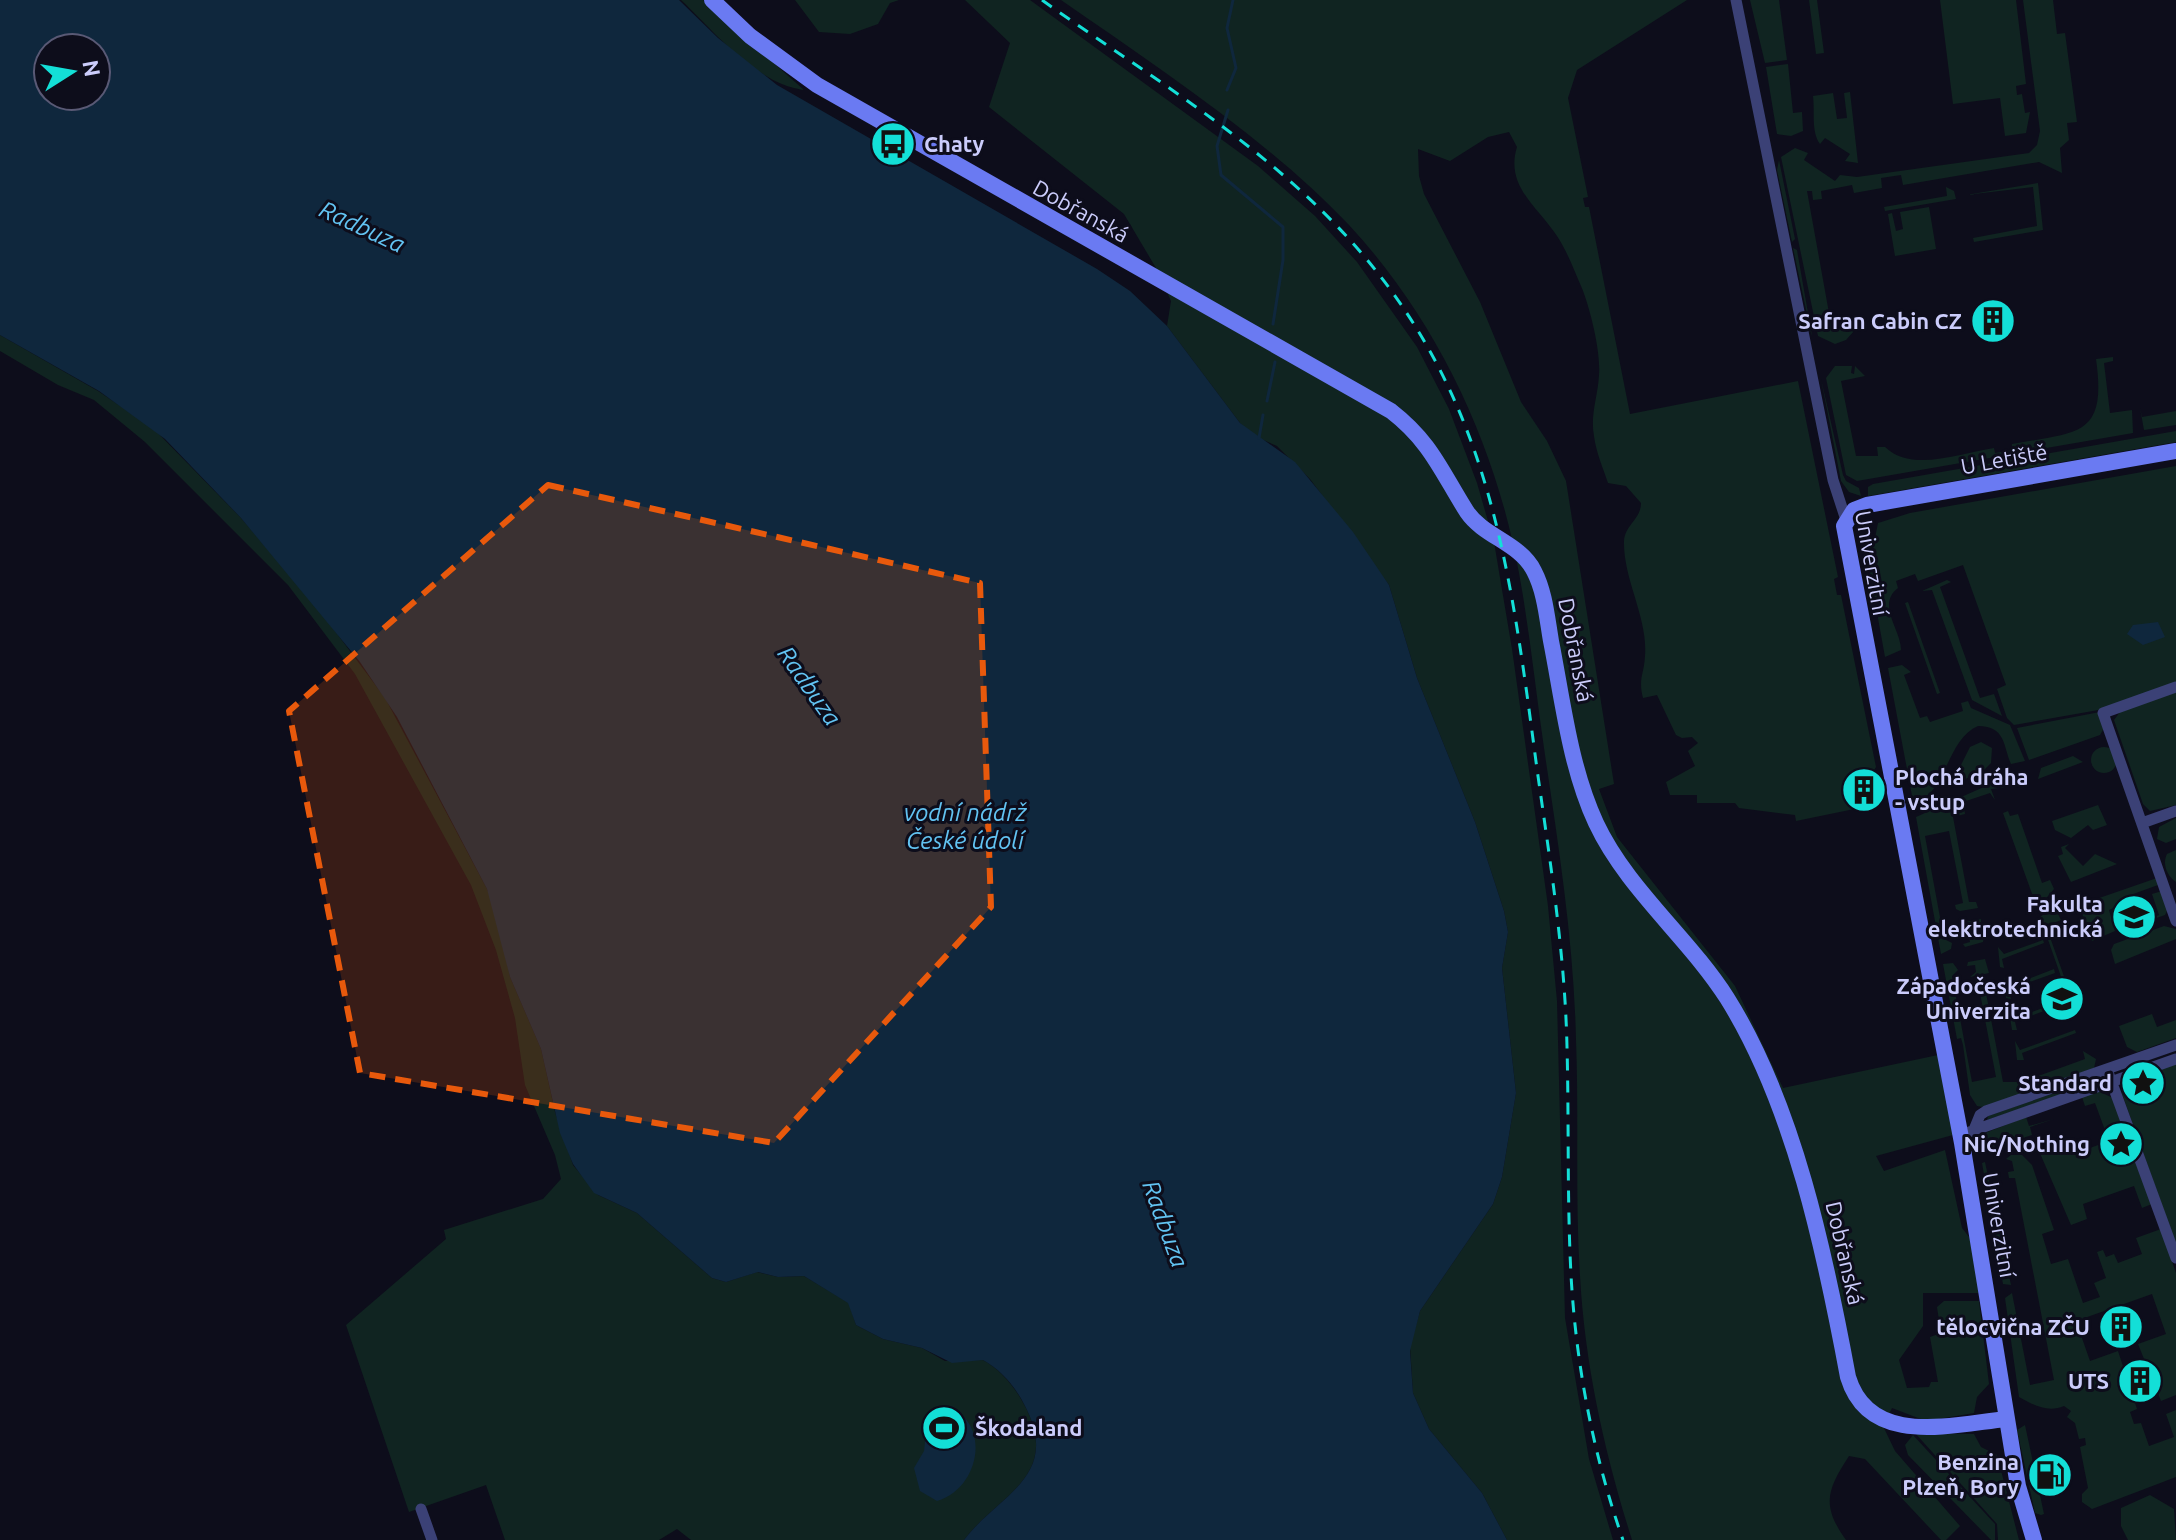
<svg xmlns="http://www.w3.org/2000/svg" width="2176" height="1540" viewBox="0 0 2176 1540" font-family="Ubuntu,sans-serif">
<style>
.green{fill:#102421}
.water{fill:#0f273d;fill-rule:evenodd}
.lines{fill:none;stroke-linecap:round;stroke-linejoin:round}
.stream{stroke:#0f273d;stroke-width:3}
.street{stroke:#3b4176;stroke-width:11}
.secondary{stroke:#6a7af2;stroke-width:16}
.rail{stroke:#13dfd7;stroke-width:3;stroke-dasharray:12 10;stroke-linecap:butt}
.marked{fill:#e8590c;fill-opacity:0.2;stroke:#e8590c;stroke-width:6;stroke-dasharray:16 10;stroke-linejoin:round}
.labels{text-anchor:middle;stroke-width:6;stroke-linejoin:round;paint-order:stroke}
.poi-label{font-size:22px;font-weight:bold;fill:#cbccfb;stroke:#0d0d1b;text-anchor:end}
.street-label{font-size:22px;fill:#cbccfb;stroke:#0d0d1b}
.water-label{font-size:24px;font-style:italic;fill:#62c3f2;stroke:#0d0d1b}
</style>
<rect width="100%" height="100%" fill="#0d0d1b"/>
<path class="green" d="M681,0H703L804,90C756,84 715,32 681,0Z
M795,0H899L890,3L878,24L850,34L819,32Z
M965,0H1030L1258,166L1315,216L1357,262L1417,347L1449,409L1477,483L1494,542L1512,649L1548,906L1557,1001L1565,1318L1589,1459L1613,1540H1507L1482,1493L1429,1429L1413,1393L1410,1346L1420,1311L1493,1204L1502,1177L1516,1093L1502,968L1508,932L1504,911L1475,822L1417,678L1389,585L1310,479L1277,446L1252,435L1240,423L1167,326L1171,301L1156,268L1124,214L989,107L1010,43Z
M1061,0H1687L1577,70L1568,98L1588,197L1583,198L1585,207H1589L1630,414L1798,381L1838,577L1834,579L1837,595H1841L1876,767L1859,795L1864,807L1796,821L1795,815L1739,808L1735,803H1697V795H1670L1666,782L1695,766L1688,751L1698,743L1692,737L1682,738L1676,735L1657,695L1643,698C1638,678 1644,675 1645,656C1648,618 1623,579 1624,541C1625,525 1641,519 1641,503L1626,486L1608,483C1603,468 1596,452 1594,436C1590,415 1598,396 1599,375C1601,352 1590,307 1581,286C1574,270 1567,251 1557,236C1537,206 1505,186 1517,147L1509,132L1488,137L1450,161L1418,149L1419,176L1424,194L1480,302L1521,402L1547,441L1566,481L1614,784L1599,789L1617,837L1735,986L1783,1088L1938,1055L1953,1135L1876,1156L1884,1171L1945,1150L1962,1228L1973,1242L1980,1293H1923V1326L1899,1360L1907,1388L1929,1387L1931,1382H1938L1930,1337L1941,1333L1937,1307L1944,1301H1979L1989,1384L1977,1397L1974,1413L1926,1421L1892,1408L1883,1426L1895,1451L1960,1526L1946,1540H1941L1865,1459L1849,1456C1827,1490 1821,1505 1846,1540H1632C1605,1454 1585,1367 1580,1276C1575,1198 1579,1119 1576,1040C1574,944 1559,849 1545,755C1536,694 1530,633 1519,573C1496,446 1438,321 1349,225C1271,142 1156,66 1061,0Z
M1750,0H1779L1787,60L1765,63Z
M1809,0H1817L1824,53L1816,54Z
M1940,0H2016L2026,84L2016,86L2017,95L2022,94L2025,113L2030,112L2026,133L2005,136L2000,98L1953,104Z
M2023,0H2053L2057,34L2065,33L2077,122L2067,123L2069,140L2060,148L2062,173L2039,162L1903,185L1901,175L1881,178L1882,188L1854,193L1852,185L1821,191L1822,199L1813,200L1812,191H1807L1831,324L1855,320L1854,331L1846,340L1835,344L1818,336L1781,157L1795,148L1808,153L1804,160L1835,181L1840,175L1857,177L2029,153L2037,145L2040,131Z
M1788,64L1793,113L1802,112L1803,131L1791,136L1777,134L1766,67Z
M1850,92L1858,163L1845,161L1850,154L1825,138L1820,144C1811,131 1815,113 1813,96L1833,93L1837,119L1847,118L1844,93Z
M1779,160L1795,239L1792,242L1777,170Z
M2038,183L2043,230L1974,242L1973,238L2037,226L2033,187L1966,195Z
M1946,187L1954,191L1956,199L1885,211L1884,207L1947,196Z
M1929,207L1936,249L1895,256L1888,214L1892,213L1896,231L1903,229L1900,212Z
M1793,248L1797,250L1812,336L1811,333Z
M0,335L98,391L153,428L241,518L320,611L385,698L487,889L497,916L510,977L541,1049L555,1112L573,1165L598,1195L637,1213L712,1278L726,1282L757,1272L778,1277L804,1276L849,1303L856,1325L883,1339L922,1348L945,1361L983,1360C1003,1371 1017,1390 1027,1410C1059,1478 999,1494 964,1540H691L677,1529L659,1540H505L486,1485L409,1512L346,1325L446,1239L444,1230L543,1199L561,1179L555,1155L525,1085L515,1018L496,950L471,885L355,674L288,585L145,442L94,400L58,385L0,351Z
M2113,357V361L2104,363L2110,413L2132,410L2133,433L1857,481L1846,475L1826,378L1835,366H1852L1851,373L1854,374L1855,366L1865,376L1841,381L1856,456H1878L1877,447H1885C1912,473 1960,453 1994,448L1995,453L2012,450V444C2079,432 2107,437 2096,359Z
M1821,379L1843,475L1846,481L1859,488L1861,496L1849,492L1841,481Z
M2140,408L2142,417L2176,411V425L2144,430Z
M2176,431V442L1868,496V487L1873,484Z
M2176,466V683L2104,709L2014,725L2007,718L1997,689L2006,685L1963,565L1918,581L1915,574L1896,581L1898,588C1876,605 1901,629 1901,650L1885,657L1869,568L1878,523L1910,513Z
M1947,580L1951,582L1940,587L1980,698L1994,694L2002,716L1972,700L1932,590L1922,591Z
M1908,602L1940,693L1937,694L1905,603Z
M1902,665L1911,672L1904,675L1920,718L1927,716L1930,722L1963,711L1961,703L1968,701L1971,708L2010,725L2025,761L2011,764C2003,746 2006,726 1978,726C1945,740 1946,799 1913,801L1888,668Z
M2176,692V805L2150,811L2143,804L2114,720L2120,712Z
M2100,712L2104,728L2100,735L2029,760L2017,728Z
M1981,742L1992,748L1991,763L1982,772L1951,785L1970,747Z
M2091 760a13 13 0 1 1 26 0a13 13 0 1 1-26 0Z
M2073,756L2083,762L2038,779L2041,768Z
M2002,779L2008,787L1991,789L1995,800L1990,793L1963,802L1965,814L1953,817L1969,902H1976L1978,908L1960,911L1956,909L1955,905L1963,903L1949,831L1925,836L1944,939L1952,943L1951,949L1941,954L1916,817Z
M2098,805L2107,825L2093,830L2088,825L2071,838L2055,830L2052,821Z
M2008,811L2010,816L2018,814L2042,883L2050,880L2054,889L2042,903L2035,902L2003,813Z
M2176,818V839L2166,843L2157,839L2159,827Z
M2069,844L2065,848L2083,866L2095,854L2117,864L2071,882L2058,856L2063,854L2061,847Z
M2176,850V882C2167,876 2162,864 2167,854Z
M2157,878L2158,885L2125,897L2126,902L2109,910L2115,931L2092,941L2079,905Z
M2162,891L2168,909L2165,915L2122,930L2159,915L2152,894Z
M2050,910L2058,914L2061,920L2046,926L2066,982L2073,980L2084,1005L2078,1007L2071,1005L2040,917Z
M1981,919V923L1973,926L1975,935L1984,936L1983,942L1965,947L1963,944L1970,942L1967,927H1961L1959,923Z
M2164,926L2176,929V939L2115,964L2111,950L2114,944Z
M2043,940L2044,943L2002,959L2004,968L2000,967L1998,947L2004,954Z
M1985,959L1989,973L1970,977L1976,972L1975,965L1967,966L1968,962Z
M1953,963L1958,970L1952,976L1972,1082L1996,1077L1980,993L1972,991L1973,987L1990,984L1994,990L1986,993L2003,1082H2022V1072L2027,1080L2085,1059L2083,1051L2096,1059L2094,1068L2032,1090L2027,1088L2024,1093L1983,1107L1977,1106L1970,1095L1963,1045L1961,1038L1957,1039L1943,964Z
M2054,969L2055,973L2008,990L2011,999L2006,998L2004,978L2010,986Z
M2064,1000L2065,1003L2015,1022L2017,1030H2012L2009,1011L2013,1019Z
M2152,1014L2157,1027L2176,1020V1038L2137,1052L2127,1047L2119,1026Z
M2075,1030L2076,1033L2022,1053L2024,1060H2017L2015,1041L2020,1050Z
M2176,1063V1244L2122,1094L2127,1081Z
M2094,1079L2095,1083L1987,1120L1988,1116Z
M2098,1091L2113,1098L2152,1204L2142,1208L2134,1186L2083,1204L2087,1219L2071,1225L2036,1144L2046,1150L2062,1143L2060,1136L2063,1135L2071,1155L2109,1141L2095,1103L2085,1106L2082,1097Z
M2026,1117L2029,1126L2054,1119L2030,1127L2032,1135L1980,1152V1135Z
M2011,1155H2022L2032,1165L2054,1230L2042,1234L2051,1264L2068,1259L2083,1303L2100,1297L2094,1283L2106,1278L2097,1252L2103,1250L2106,1257L2114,1254L2118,1263L2142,1254L2136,1238L2161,1229L2176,1273V1395L2161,1401L2138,1344L2166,1334L2152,1294L2076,1321L2090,1361L2118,1351L2137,1409L2130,1412L2134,1424L2141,1423L2149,1446L2174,1437L2166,1414L2176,1410V1477L2092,1509L2082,1502V1494L2088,1488L2080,1447L2086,1445L2085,1438L2079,1439L2075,1423L2067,1417L2071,1411L2064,1406C2048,1413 2033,1405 2019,1397L2005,1298L2012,1293L2030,1385L2054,1380L2015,1178H2009L2008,1172L2014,1171L2012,1161L2006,1159Z
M1985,1162L2011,1285L2003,1284L1982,1163Z
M2025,1425L2044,1514L2041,1515L2035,1513L2017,1430Z
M1915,1433L1974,1434L1981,1447L1997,1455L2019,1540H1998L1997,1524Z
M1913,1435L1995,1524V1540H1991L1908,1455L1905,1445Z
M2150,1495L2174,1509L2176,1540H2128L2121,1526V1508Z"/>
<path class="water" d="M0,0H679L718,38L777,85L1097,269L1130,291L1167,326L1240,423L1295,462L1353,532L1389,585L1417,678L1475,822L1504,911L1508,932L1502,968L1516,1093L1502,1177L1493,1204L1420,1311L1410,1351L1413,1393L1429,1429L1482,1493L1507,1540H964C999,1494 1059,1478 1027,1410C1017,1389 1003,1371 983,1360L952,1363L922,1348L883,1339L856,1325L848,1303L804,1276L778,1277L758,1272L726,1282L712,1278L637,1213L594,1193L573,1164L560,1133L541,1049L510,977L487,889L397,717L360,662L241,518L165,439L99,391L0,335ZM48,48H96V96H48Z
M2158,622L2165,637L2143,645L2127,634L2133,625Z
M946,1407C991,1419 982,1488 937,1501L920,1491L914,1468L924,1451L928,1414L933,1408Z"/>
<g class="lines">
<path class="stream" d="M1227,90L1236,68L1227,28L1233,0
M1228,110L1217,146L1221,175L1283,227V260L1273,324
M1267,401L1275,362
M1259,438L1263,415"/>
<path class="street" d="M1736,0L1833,480L1846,520
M2176,687L2103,713L2176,921
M2142,823L2176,811
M2109,1075L2176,1258
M1973,1132L1980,1115L1986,1111L2176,1045
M1961,1135L2176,1059
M421,1509L432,1540"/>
<path class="secondary" d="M712,0L750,36L817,85L1391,411C1431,442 1441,471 1467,512C1484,537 1520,543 1534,571C1545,592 1547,618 1551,641C1563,702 1570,767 1596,823C1627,889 1688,937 1727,998C1794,1105 1825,1253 1848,1377C1869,1447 1950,1425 2006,1419
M2034,1540L2018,1486L1962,1143L1844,526L1854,510L1867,505L2176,451"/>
<path class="rail" d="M1042,0C1140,70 1249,135 1334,223C1489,383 1509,559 1537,769C1550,861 1565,954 1567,1047C1569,1123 1567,1199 1571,1275C1576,1365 1593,1454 1623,1540"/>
</g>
<path class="marked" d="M548,485L980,583L991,907L774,1143L360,1073L289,711Z"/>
<defs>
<g id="bus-disc" transform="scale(2.3)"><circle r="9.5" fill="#13dfd7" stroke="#0d0d1b"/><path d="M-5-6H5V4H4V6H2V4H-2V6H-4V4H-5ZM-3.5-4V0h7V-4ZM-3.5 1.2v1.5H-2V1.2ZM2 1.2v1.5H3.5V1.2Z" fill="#111"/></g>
<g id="building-disc" transform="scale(2.3)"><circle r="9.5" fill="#13dfd7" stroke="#0d0d1b"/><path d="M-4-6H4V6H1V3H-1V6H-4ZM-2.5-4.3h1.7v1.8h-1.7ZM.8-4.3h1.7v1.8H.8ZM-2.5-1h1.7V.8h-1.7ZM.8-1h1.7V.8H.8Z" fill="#111"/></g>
<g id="university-disc" transform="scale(2.3)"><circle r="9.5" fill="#13dfd7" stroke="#0d0d1b"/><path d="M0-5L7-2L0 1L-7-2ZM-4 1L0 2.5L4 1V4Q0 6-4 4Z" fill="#111"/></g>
<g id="sight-disc" transform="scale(2.3)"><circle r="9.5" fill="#13dfd7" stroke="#0d0d1b"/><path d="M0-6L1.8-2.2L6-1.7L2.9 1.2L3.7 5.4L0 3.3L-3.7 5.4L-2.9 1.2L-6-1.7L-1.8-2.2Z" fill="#111"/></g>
<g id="stadium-disc" transform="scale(2.3)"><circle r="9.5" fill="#13dfd7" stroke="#0d0d1b"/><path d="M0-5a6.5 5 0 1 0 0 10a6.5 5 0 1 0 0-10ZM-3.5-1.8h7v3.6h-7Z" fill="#111"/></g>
<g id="fuel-disc" transform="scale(2.3)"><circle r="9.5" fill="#13dfd7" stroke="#0d0d1b"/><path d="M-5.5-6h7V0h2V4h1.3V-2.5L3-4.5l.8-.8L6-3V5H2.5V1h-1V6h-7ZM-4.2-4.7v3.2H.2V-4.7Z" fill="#111"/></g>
</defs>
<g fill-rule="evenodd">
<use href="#bus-disc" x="893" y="144"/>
<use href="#building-disc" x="1993" y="321"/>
<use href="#building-disc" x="1864" y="790"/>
<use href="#university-disc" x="2134" y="917"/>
<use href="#university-disc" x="2062" y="999"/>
<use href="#sight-disc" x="2143" y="1083"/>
<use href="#sight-disc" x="2121" y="1144"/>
<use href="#building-disc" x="2121" y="1327"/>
<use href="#building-disc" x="2140" y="1381"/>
<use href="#stadium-disc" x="944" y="1428"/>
<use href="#fuel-disc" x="2050" y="1475"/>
</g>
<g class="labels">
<g class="poi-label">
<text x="924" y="152" text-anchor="start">Chaty</text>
<text x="1962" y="329">Safran Cabin CZ</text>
<text x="1895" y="785" text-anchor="start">Plochá dráha<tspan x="1895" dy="25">- vstup</tspan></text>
<text x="2103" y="912">Fakulta<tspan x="2103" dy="25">elektrotechnická</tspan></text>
<text x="2031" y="994">Západočeská<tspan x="2031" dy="25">Univerzita</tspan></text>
<text x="2112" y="1091">Standard</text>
<text x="2090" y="1152">Nic/Nothing</text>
<text x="2090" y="1335">tělocvična ZČU</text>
<text x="2109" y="1389">UTS</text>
<text x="975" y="1436" text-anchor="start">Škodaland</text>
<text x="2019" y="1470">Benzina<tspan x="2019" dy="25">Plzeň, Bory</tspan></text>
</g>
<g class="street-label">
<text transform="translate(1081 211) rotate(29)" y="8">Dobřanská</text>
<text transform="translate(2004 459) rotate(-10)" y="8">U Letiště</text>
<text transform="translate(1872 563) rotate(80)" y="8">Univerzitní</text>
<text transform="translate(1576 650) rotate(79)" y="8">Dobřanská</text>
<text transform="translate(1999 1225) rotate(80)" y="8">Univerzitní</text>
<text transform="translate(1845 1253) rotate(77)" y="8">Dobřanská</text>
</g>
<g class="water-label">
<text transform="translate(362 227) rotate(25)" y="8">Radbuza</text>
<text transform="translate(809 686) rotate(55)" y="8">Radbuza</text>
<text x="965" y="821">vodní nádrž<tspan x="965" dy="28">České údolí</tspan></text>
<text transform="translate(1165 1224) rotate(70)" y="8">Radbuza</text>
</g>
</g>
<g transform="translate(72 72) rotate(79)"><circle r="38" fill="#0d0d1b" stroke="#595975" stroke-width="2"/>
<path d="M0-6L14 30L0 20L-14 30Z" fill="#13dfd7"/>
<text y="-12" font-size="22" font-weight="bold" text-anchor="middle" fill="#cbccfb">N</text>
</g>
</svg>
